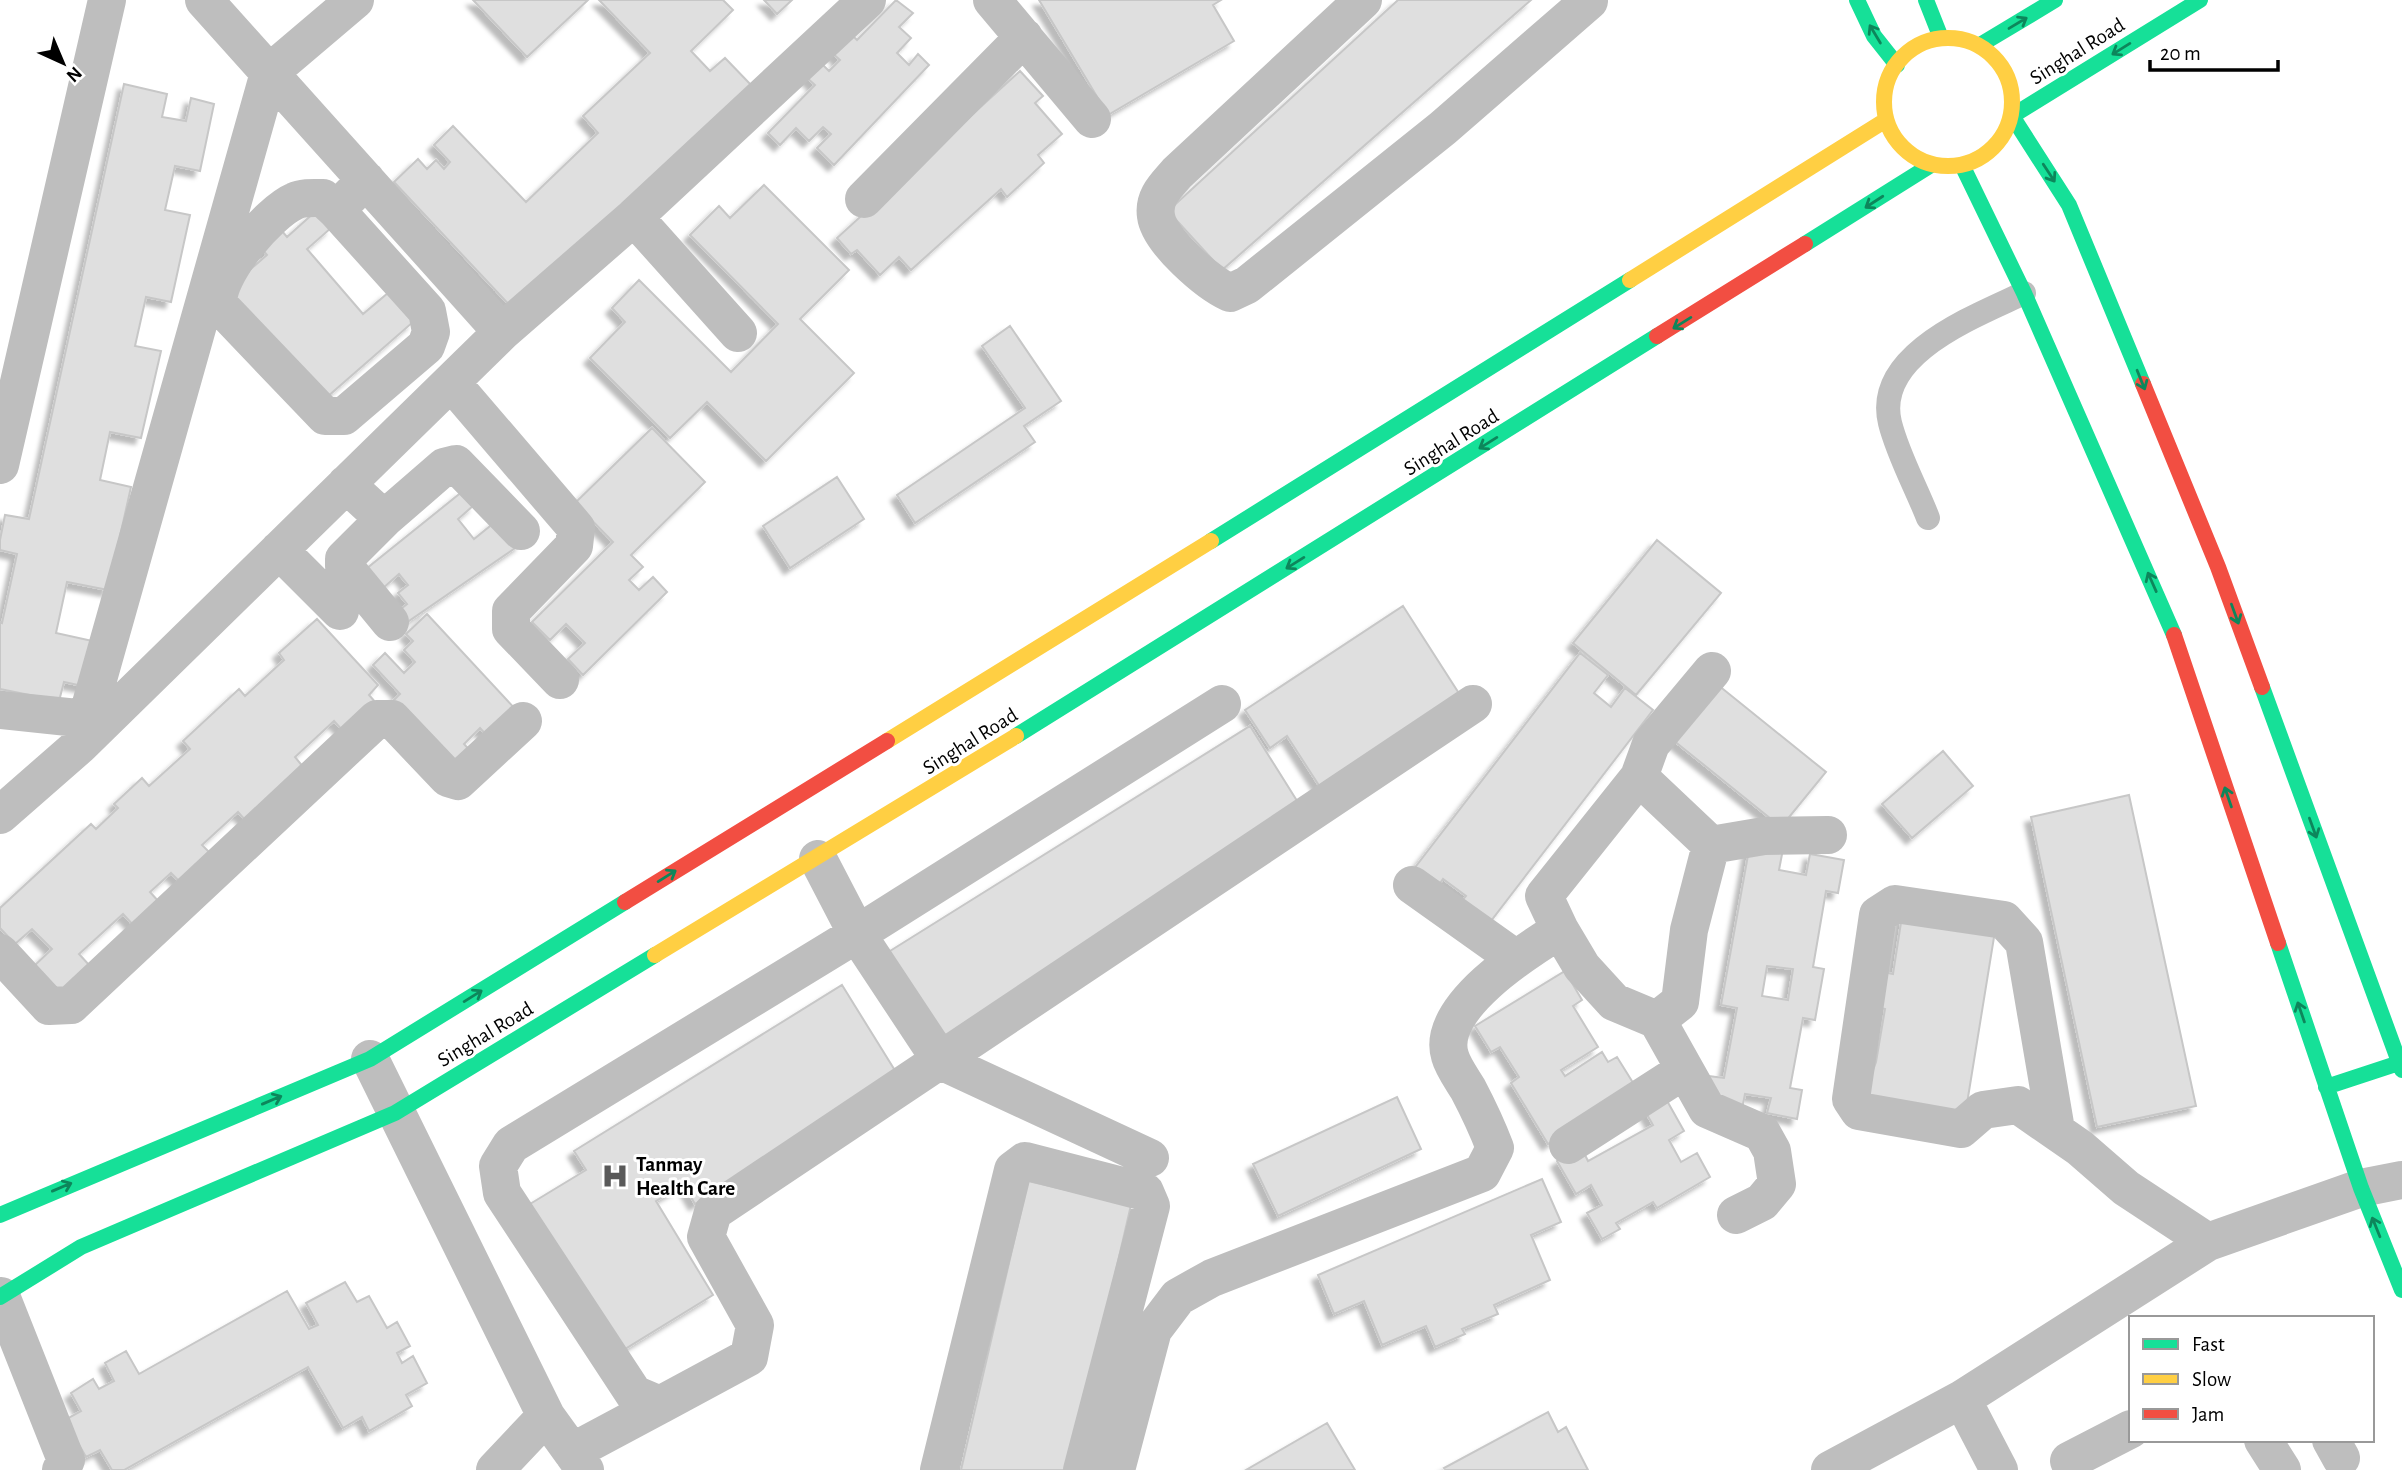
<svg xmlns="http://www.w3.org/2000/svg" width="2402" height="1470" viewBox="0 0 2402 1470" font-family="'Alegreya Sans',sans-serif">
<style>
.building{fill:#dfdfdf;stroke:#c7c7c7;stroke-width:2;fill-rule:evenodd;filter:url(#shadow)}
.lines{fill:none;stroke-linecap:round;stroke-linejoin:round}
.lane{stroke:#bebebe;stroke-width:24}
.street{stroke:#bebebe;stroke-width:38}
.fast{stroke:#16e098;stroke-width:16}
.slow{stroke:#ffcf43;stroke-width:16}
.jam{stroke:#f24e42;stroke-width:16}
.oneway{stroke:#0d865b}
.labels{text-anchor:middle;stroke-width:6;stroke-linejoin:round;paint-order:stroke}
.street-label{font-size:21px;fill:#000;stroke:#fff}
.poi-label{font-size:21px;font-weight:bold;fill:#000;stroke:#fff;text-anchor:start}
</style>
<defs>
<filter id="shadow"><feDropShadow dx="-6" dy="6" stdDeviation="2" flood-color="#0004"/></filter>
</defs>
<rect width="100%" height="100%" fill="#fff"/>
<path class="building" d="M473,0H588L527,57Z
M599,0H723L733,10L691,51L710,71L725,58L753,87L515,311L394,182L418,159L427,169L436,160L444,169L450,162L434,145L453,126L526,202L598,133L583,116L650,53Z
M764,0H792L777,14Z
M896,0L913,13L899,27L911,38L897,53L909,65L918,54L929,65L834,165L817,148L831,134L823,127L809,141L796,128L780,145L768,133L815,85L805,76L819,61L829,71L840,60L830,51L848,31L857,40Z
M1039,0H1221L1213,5L1234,41L1108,115Z
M1398,0H1531L1222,270L1168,211Z
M1020,71L1043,96L1035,103L1062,134L1038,155L1044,163L1007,197L1001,189L911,270L899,257L880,275L857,250L851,254L837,238Z
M124,84L167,94L162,117L186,121L191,98L214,104L200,171L175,166L165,210L190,215L171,302L146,297L135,346L161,351L141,438L110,432L100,480L131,487L108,590L67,582L56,633L97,642L87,687L64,682L59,701L0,689V622L2,623L17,554L0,550V540L5,515L29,519Z
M764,185L849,270L800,319L854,373L766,461L707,402L670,438L590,358L625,322L612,308L639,280L731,372L778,324L690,235L719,206L730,218Z
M316,211L331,228L307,249L363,314L388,293L413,322L319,404L222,294L267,255L257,243L277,225L287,237Z
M1010,326L1061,401L1024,426L1035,442L915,523L897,495L1025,408L982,346Z
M652,428L705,482L631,555L643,567L629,580L639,590L653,577L667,592L583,675L568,659L585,643L566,624L550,640L532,622L613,542L575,503Z
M837,477L864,519L790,568L763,526Z
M463,491L474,505L458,519L474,539L500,518L521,544L403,625L391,617L407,604L398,593L408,585L399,574L382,589L366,569Z
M1657,540L1721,593L1636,695L1573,643Z
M1403,606L1460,695L1320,787L1287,736L1270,748L1245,710Z
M427,614L518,712L490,739L480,728L464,744L473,754L453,774L389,705L400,694L373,665L385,653L404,673L415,662L404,650L413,641L406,634Z
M317,619L378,685L369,695L376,703L344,732L334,721L295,757L304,768L246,821L238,812L202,845L210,853L180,882L171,873L150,892L160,903L135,927L123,914L79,954L90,966L60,994L34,966L52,949L32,929L15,944L0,928V908L91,824L96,829L118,808L114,804L142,778L149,786L190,749L183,741L239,689L245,696L284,660L279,653Z
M1580,653L1608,675L1594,693L1611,707L1625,688L1653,710L1484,930L1455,909L1466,896L1443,879L1434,892L1410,874Z
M1718,685L1826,772L1781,827L1673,740Z
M1250,726L1299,804L938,1046L882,956Z
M1943,751L1973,786L1912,838L1882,804Z
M2129,795L2196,1106L2097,1127L2031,817Z
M1750,844L1783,849L1779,870L1806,875L1810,854L1844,860L1838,893L1826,891L1813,967L1824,969L1815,1020L1803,1018L1790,1088L1802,1090L1797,1119L1767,1113L1771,1098L1745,1094L1742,1109L1710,1098L1708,1076L1724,1078L1737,1008L1721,1005ZM1767,966L1793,969L1788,1000L1762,996Z
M1902,916L1995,931L1964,1122L1860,1106L1876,1062L1885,1009L1877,1007L1883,972L1893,974Z
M1565,971L1582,1000L1573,1006L1598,1047L1561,1070L1565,1076L1602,1052L1608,1062L1617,1057L1635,1086L1548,1144L1511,1083L1519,1077L1500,1047L1491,1052L1475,1026Z
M842,985L899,1077L695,1204L684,1185L656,1201L713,1295L620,1352L530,1204L586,1170L574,1151Z
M1397,1097L1421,1149L1278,1216L1253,1164Z
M1666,1099L1684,1131L1669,1140L1681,1162L1697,1153L1710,1177L1657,1208L1653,1202L1616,1223L1620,1229L1602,1239L1587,1213L1602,1205L1591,1185L1576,1194L1557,1161L1581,1147L1588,1161L1653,1125L1645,1111Z
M1542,1179L1561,1222L1531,1235L1550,1280L1494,1305L1498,1314L1462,1329L1465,1334L1435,1347L1426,1326L1382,1345L1364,1301L1334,1314L1318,1275Z
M1028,1181L1131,1205L1070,1470H961Z
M345,1282L357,1302L369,1296L387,1328L397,1322L410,1346L397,1353L402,1363L413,1356L427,1383L406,1395L412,1406L369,1431L362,1417L343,1428L308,1367L124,1470H112L100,1450L86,1457L65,1420L81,1411L71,1393L93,1379L99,1389L114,1381L105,1363L126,1351L139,1374L287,1291L309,1329L318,1325L306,1303Z
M1548,1412L1558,1432L1566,1427L1588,1470H1446L1444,1468Z
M1327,1423L1355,1470H1246Z"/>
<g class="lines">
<path class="lane" d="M1928,518C1916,487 1898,455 1890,423C1873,354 1976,316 2024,293"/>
<path class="street" d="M992,0L1092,119
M1363,0L1177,173C1166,186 1153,197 1156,216C1159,241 1208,283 1230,293L1247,285L1443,128L1589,1
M864,199L1024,37
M336,210L427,311L431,332L426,346L344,416H325L219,305C213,277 269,212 295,201C303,197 315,198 323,198L336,210L366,180
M634,217L738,333
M502,332L634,217L867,0
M451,382L576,528L574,546L511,611V629L560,680
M0,465L107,0
M346,484L384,519L444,467L456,464L521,531
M384,519L344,559V566L390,622
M279,550L340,611
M1222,704L857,934L511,1145L498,1166L502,1193L634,1394L660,1405L749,1357L755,1325L706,1237L713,1212L1473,704
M0,710L87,719
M80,743L269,73L355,0
M1639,777L1651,744L1712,671
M0,815L80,745L502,332L204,0
M1711,845L1764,836L1828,835
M818,859L857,934L941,1061L1150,1158
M1412,885L1516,959
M0,953L49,1006L71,1005L377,719H392L448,778L458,781L523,721
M1657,1020L1707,1109L1762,1133L1772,1151L1777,1184L1762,1202L1736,1215
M370,1059L546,1416L585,1470
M2056,1130L2024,942L2004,920L1895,904L1878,915L1851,1099L1859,1111L1961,1129L1983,1110L2018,1105L2080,1148L2126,1188L2208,1242
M1568,1145L1683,1071
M1,1296L66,1460L61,1470
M1962,1399L1999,1470
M2263,1440L2282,1470
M2331,1440L2341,1458
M572,1452L660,1405
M2069,1461L2131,1429
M495,1470L546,1416
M939,1470L1013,1170L1025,1161L1145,1192L1151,1206L1082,1470
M1116,1470L1153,1330L1178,1297L1212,1278L1482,1173L1495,1148C1487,1127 1478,1108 1468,1089C1462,1079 1453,1067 1450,1056C1435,1008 1526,951 1560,930L1582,967L1614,1002L1657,1020L1680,1002L1689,930L1711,845L1639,777L1544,896L1560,930
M1830,1470L1962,1399L2208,1242L2361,1188L2402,1180"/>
<path class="fast" d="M1857,0L1874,36L1897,65
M1926,0L1941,38
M1980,45L2055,0
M1962,165L2024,293L2174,635
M1805,244L1931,165
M2143,384L2069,205L2012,116L2200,0
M1211,541L1630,280
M2262,687L2402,1070
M1016,736L1657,336
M2278,943L2361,1188L2402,1290
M2326,1087L2399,1063
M0,1215L370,1059L625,902
M0,1297L81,1247L395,1113L655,955"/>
<path class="slow" d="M1884 102a64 64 0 1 1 128 0a64 64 0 1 1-128 0Z
M1630,280L1886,120
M887,741L1211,541
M655,955L1016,736"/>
<path class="jam" d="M1657,336L1805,244
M2143,384L2218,567L2262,687
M2174,635L2278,943
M625,902L887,741"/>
</g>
<defs><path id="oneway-shaft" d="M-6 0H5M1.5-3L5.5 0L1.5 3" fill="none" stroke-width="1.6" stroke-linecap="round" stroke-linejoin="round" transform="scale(1.75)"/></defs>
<g class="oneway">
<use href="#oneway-shaft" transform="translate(2018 23) rotate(-31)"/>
<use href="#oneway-shaft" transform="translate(1875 34) rotate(-121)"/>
<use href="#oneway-shaft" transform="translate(2121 49) rotate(148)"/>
<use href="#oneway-shaft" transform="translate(2049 173) rotate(57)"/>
<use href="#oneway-shaft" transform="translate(1874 202) rotate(147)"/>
<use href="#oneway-shaft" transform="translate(1682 323) rotate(148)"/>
<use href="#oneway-shaft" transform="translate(2141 380) rotate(68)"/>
<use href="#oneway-shaft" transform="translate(1488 443) rotate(148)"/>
<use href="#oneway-shaft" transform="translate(1295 563) rotate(148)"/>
<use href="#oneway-shaft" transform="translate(2152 582) rotate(-114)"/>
<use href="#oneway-shaft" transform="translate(2235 614) rotate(70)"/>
<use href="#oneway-shaft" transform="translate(2228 797) rotate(-109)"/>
<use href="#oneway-shaft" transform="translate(2313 828) rotate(70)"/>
<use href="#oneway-shaft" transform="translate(667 876) rotate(-32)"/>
<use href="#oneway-shaft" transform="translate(473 996) rotate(-32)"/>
<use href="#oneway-shaft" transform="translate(2301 1012) rotate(-109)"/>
<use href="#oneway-shaft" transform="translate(272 1100) rotate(-23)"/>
<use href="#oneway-shaft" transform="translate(62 1187) rotate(-23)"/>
<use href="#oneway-shaft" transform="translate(2376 1227) rotate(-112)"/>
</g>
<defs>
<g id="hospital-bare" transform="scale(2.1)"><path d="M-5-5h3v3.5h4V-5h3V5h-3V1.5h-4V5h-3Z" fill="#595959" stroke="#fff" stroke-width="2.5" paint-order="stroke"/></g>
</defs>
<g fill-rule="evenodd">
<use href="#hospital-bare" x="615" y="1176"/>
</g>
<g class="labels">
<g class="street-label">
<text transform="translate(2077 51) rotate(-32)" y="7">Singhal Road</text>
<text transform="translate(1451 442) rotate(-32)" y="7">Singhal Road</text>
<text transform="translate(970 741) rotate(-32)" y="7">Singhal Road</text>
<text transform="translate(485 1034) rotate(-31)" y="7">Singhal Road</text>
</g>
<g class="poi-label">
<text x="636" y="1171">Tanmay<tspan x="636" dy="24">Health Care</tspan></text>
</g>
</g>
<rect x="2129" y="1316" width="245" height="126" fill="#ffffff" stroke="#999999" stroke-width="2"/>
<rect x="2143" y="1339" width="35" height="10" fill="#16e098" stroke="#999999" stroke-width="2"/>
<text x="2192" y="1351" font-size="21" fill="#000000">Fast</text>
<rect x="2143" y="1374" width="35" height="10" fill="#ffcf43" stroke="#999999" stroke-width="2"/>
<text x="2192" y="1386" font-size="21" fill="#000000">Slow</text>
<rect x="2143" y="1409" width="35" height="10" fill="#f24e42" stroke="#999999" stroke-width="2"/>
<text x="2192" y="1421" font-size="21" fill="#000000">Jam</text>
<g transform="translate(63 63) rotate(136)" stroke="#ffffff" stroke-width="5" paint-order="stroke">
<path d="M0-5L12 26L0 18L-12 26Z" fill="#000000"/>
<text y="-10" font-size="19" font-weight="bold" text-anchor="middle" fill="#000000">N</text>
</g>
<path d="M2150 60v10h128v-10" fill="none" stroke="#000000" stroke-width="3.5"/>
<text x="2160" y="60" font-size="21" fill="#000000" stroke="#ffffff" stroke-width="5" paint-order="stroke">20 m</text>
</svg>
